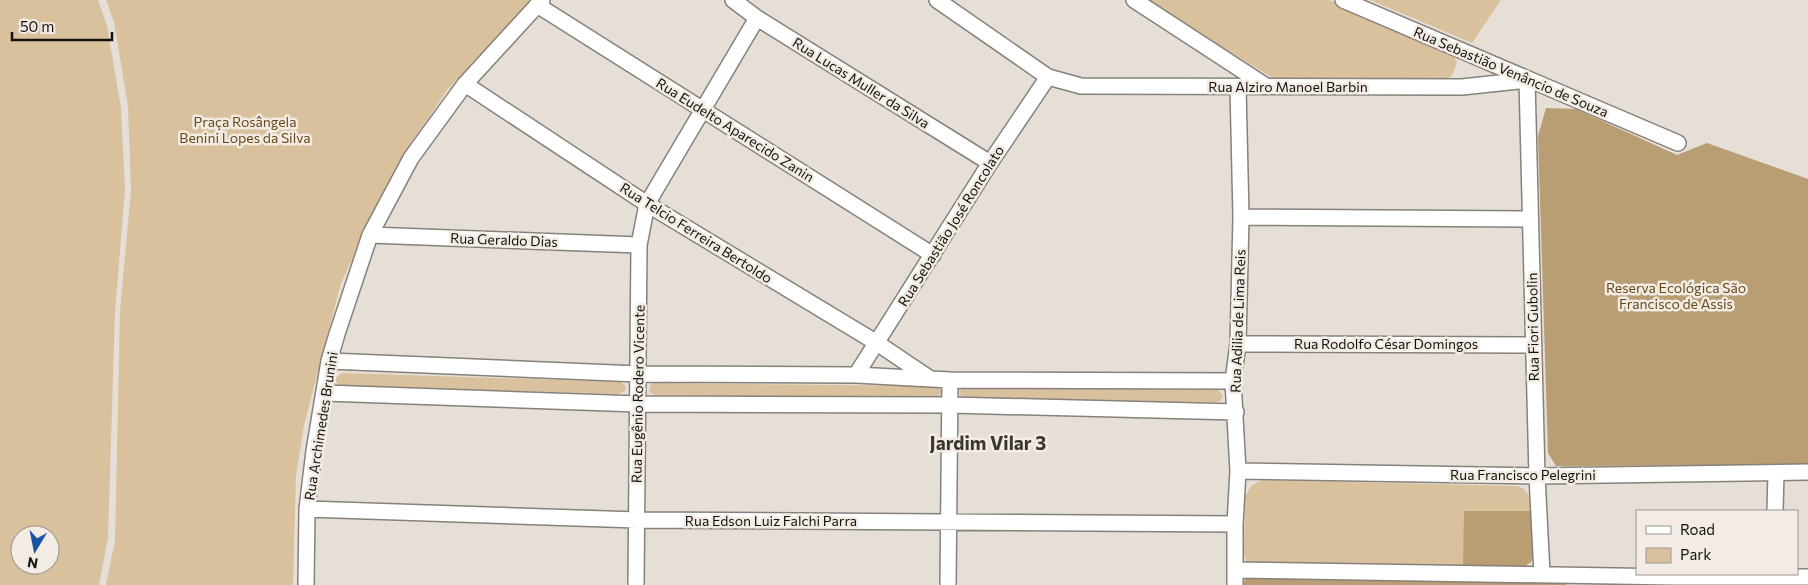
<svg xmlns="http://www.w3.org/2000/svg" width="1808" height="585" viewBox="0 0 1808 585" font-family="Commissioner,sans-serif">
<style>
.green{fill:#d9c19e;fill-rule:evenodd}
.forest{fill:#b99d73}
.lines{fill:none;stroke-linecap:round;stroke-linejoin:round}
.minor-casing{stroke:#86817a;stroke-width:18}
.minor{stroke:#fff;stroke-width:15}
.labels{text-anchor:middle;stroke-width:5;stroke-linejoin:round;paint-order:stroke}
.street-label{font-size:14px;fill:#14120f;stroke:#f2ece4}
.park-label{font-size:14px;fill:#674a18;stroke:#f2ece4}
.district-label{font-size:19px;font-weight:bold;fill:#3b3730;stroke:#f2ece4}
</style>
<rect width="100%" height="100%" fill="#e5dfd7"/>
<path class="green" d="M0,0H98L107,26L121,108L125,190L115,312L108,538L99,585H0ZM20,535H50V565H20Z
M106,0H532L448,89L407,149L381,197L341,283L304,425L296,476L293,585H106L115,541L120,311L131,191L128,106L114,22Z
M1145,0H1329L1445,49L1453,55L1457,62L1452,76L1444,80H1289L1273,78Z
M1370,0H1501L1472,43Z
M342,373L620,382L625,385L626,390L619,394L343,386L338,385L336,382V378Z
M655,383L935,386L941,390V394L934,399L655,395L649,392L651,384Z
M970,387L1218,390L1223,396L1220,402H1216L969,401L961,397L959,391L964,388Z
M1262,480L1517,486L1524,489L1530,497L1535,551L1531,562L1522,568L1256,566L1246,561L1244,554L1245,497L1251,486Z"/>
<path class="forest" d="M1546,108L1576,109L1677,155L1707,143L1808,179V465L1556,466L1548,453L1538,136Z
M1464,511H1531L1535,551L1531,562L1522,568H1463Z
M1256,576L1561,583L1568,585H1243L1245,579Z"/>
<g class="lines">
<g class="minor-casing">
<path id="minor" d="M733,0L757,18L990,163
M937,0L1048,77L1081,86L1462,87L1527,80
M1134,0L1266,86
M1343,0L1678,143
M537,5L933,255
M1527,80L1537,476L1542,574
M465,84L647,204L877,343L929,378
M1241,217L1530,219
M370,235L639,245
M1238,344L1533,345
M329,361L638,374L856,375L950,380L1233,381
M856,375L990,163L1048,77
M325,393L638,404L950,405L1236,412
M1238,471L1537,476L1808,472
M307,509L637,520L1235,524
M1775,511L1776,473
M1236,570L1675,577H1808
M306,585L307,509L314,451L329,361L337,334L370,235L411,158L465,84L542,0
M636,585L639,245L647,204L757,18
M948,585L950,380
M1235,585V524L1238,471L1233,381L1238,344L1241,217L1238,87"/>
</g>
<use href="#minor" class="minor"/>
</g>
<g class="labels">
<g class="street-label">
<text transform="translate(1511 72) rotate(23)" y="5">Rua Sebastião Venâncio de Souza</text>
<text transform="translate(861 83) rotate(32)" y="5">Rua Lucas Muller da Silva</text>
<text x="1288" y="92">Rua Alziro Manoel Barbin</text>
<text transform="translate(735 130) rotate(32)" y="5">Rua Eudelto Aparecido Zanin</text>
<text transform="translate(951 226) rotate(-58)" y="5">Rua Sebastião José Roncolato</text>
<text transform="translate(696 233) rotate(32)" y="5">Rua Telcio Ferreira Bertoldo</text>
<text transform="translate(504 240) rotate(2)" y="5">Rua Geraldo Dias</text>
<text transform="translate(1238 321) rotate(-88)" y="5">Rua Adilia de Lima Reis</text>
<text transform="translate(1533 327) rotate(-91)" y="5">Rua Fiori Gubolin</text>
<text x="1386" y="349">Rua Rodolfo César Domingos</text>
<text transform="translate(638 394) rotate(-89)" y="5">Rua Eugênio Rodero Vicente</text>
<text transform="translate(321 426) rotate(-81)" y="5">Rua Archimedes Brunini</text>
<text x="1523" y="480">Rua Francisco Pelegrini</text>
<text x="771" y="526">Rua Edson Luiz Falchi Parra</text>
</g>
<g class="park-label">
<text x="245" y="127">Praça Rosângela<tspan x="245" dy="16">Benini Lopes da Silva</tspan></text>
<text x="1676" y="293">Reserva Ecológica São<tspan x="1676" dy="16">Francisco de Assis</tspan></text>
</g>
<g class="district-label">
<text x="988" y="450">Jardim Vilar 3</text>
</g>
</g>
<rect x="1636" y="510" width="162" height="65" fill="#f2ece4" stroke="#99958f"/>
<rect x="1646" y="526" width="25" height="8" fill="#ffffff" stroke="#99958f"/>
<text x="1680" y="535" font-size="15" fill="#14120f">Road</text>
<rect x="1646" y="548" width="25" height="15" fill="#d9c19e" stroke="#99958f"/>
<text x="1680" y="560" font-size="15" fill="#14120f">Park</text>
<g transform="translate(35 550) rotate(190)"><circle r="24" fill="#f2ece4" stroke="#99958f"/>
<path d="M0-4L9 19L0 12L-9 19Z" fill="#1a54a5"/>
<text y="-8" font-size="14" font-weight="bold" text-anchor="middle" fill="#14120f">N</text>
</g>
<path d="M12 32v8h100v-8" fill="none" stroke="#14120f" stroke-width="2.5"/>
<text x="20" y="32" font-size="15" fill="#14120f" stroke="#f2ece4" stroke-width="4" paint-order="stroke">50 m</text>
</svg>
